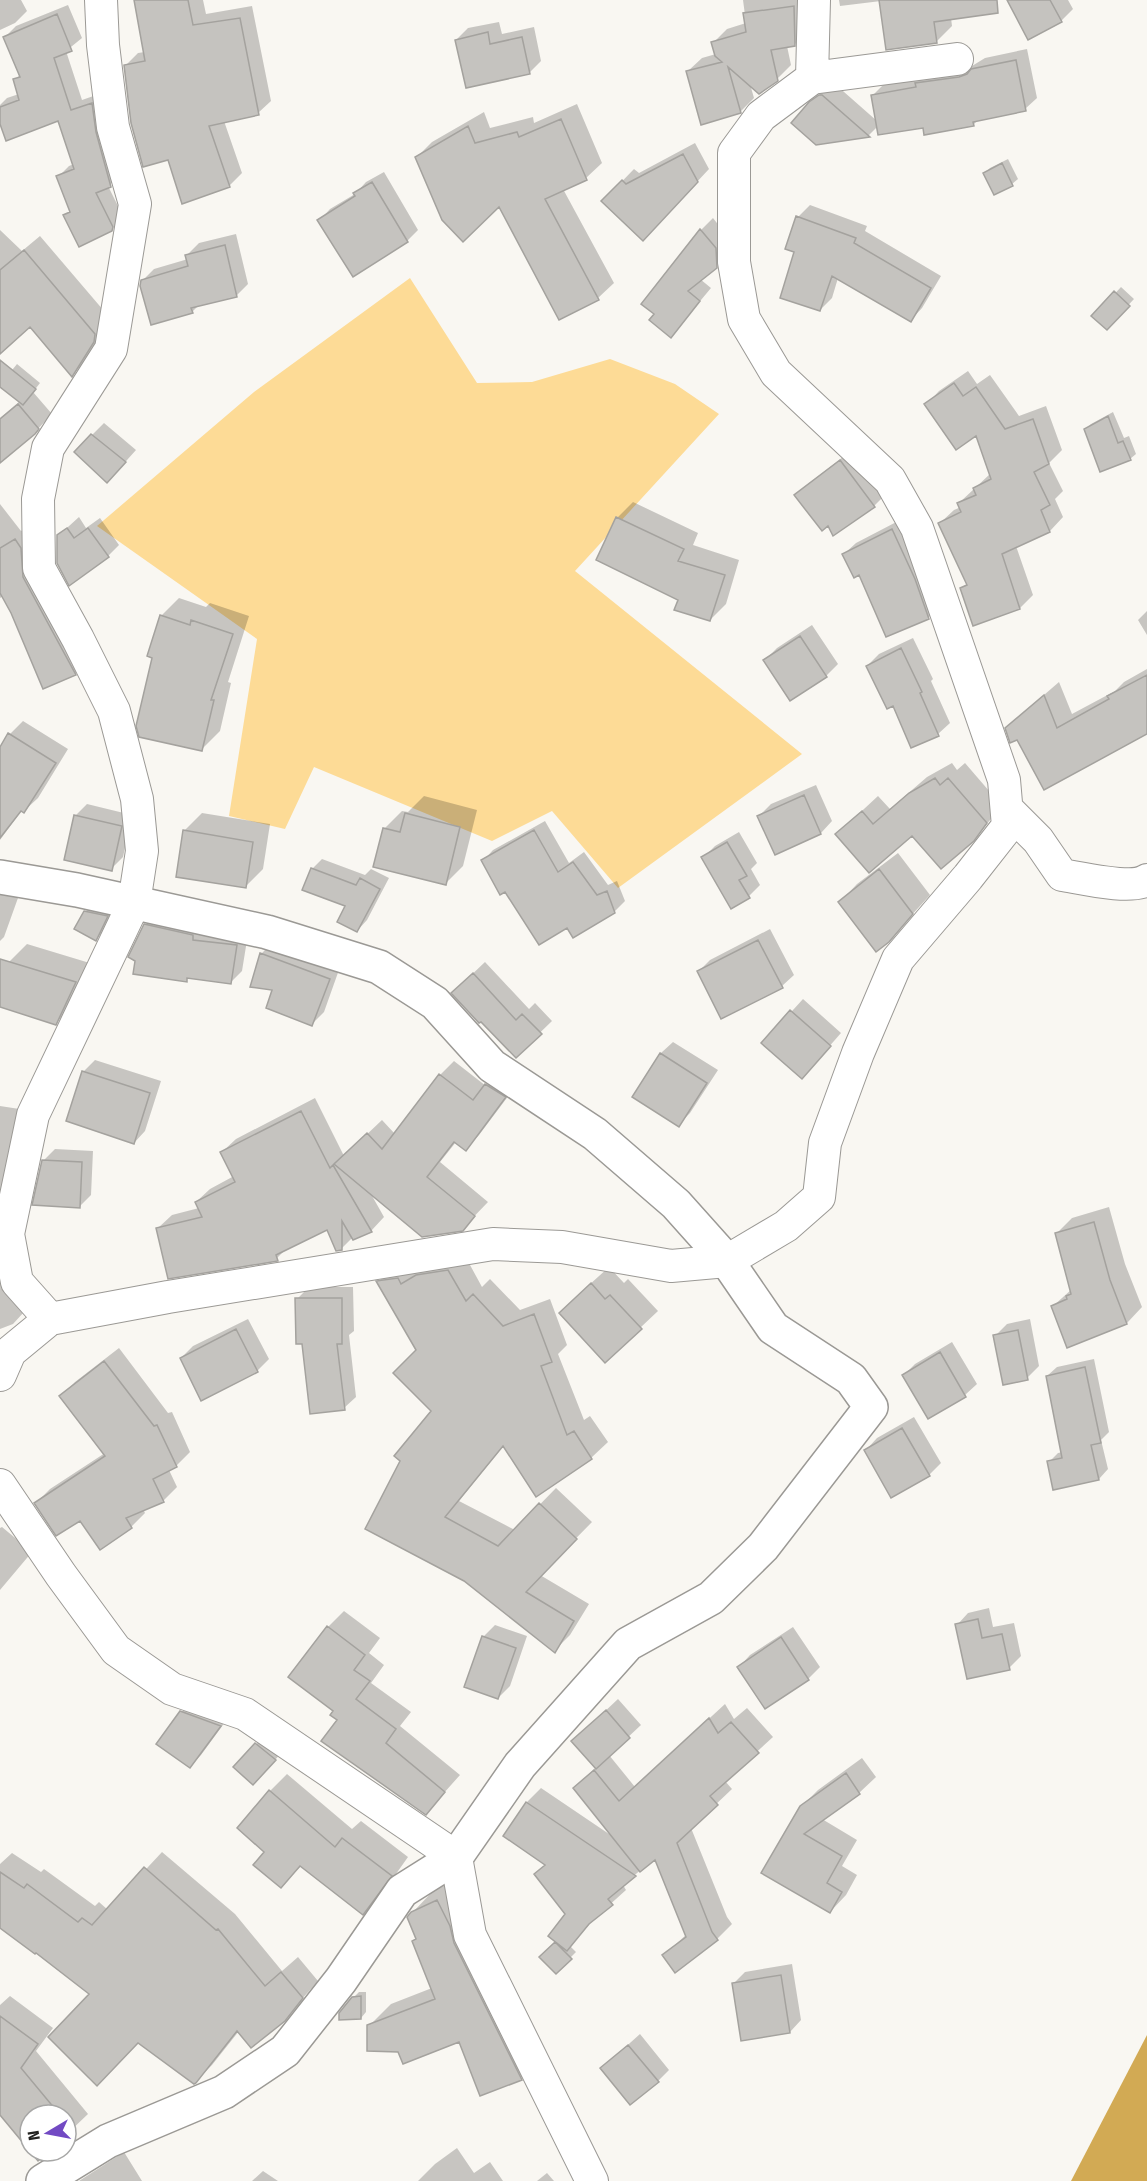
<svg xmlns="http://www.w3.org/2000/svg" width="1147" height="2181" viewBox="0 0 1147 2181" font-family="'Fira Sans Condensed',sans-serif">
<style>
.green{fill:#fddb96}
.forest{fill:#d2aa54}
.shadow{fill:#0003}
.building{fill:#c5c3bf;stroke:#a4a29e;stroke-width:1.5}
.lines{fill:none;stroke-linecap:round;stroke-linejoin:round}
.street-casing{stroke:#9b9995;stroke-width:34}
.secondary-casing{stroke:#9b9995;stroke-width:36}
.street{stroke:#fff;stroke-width:32}
.secondary{stroke:#fff;stroke-width:33}
</style>
<rect width="100%" height="100%" fill="#f9f7f2"/>
<path class="green" d="M410,278L477,383L532,382L610,359L675,384L719,414L575,571L802,754L618,888L552,811L492,841L314,767L285,829L229,816L257,639L97,526L254,392Z"/>
<path class="forest" d="M1147,2035V2181H1071Z"/>
<path class="shadow" d="M0,0H21L27,11L15,23L0,30Z
M135,0H203L206,14L252,6L271,101L258,113L224,121L242,173L229,186L169,158L125,66L138,53L145,52Z
M743,0H809L808,31L794,45L787,46L791,65L777,79L750,84L754,98L740,112L688,71L702,58L716,54L713,43L727,29L746,23Z
M839,0H966L951,18L952,26L936,42L881,1L840,6Z
M1009,0H1068L1073,9L1061,21Z
M68,5L82,38L66,51L82,100L102,93L122,175L108,186L123,216L111,230L65,216L71,210L58,177L69,166L74,164L59,119L0,120V105L7,98L19,94L15,80L20,75L5,37L16,26Z
M499,22L502,34L534,27L541,61L529,73L456,40L468,28Z
M1027,49L1037,98L1025,109L979,119L973,125L878,126L869,135L817,144L810,104L823,91L835,84L877,121L873,95L885,83L928,71L972,66L985,58Z
M577,104L602,163L586,178L563,189L614,283L598,298L500,205L416,158L432,142L484,112L490,128L533,117L534,123Z
M695,143L709,169L654,228L603,201L634,169L639,173Z
M1008,159L1018,179L1012,184L994,193L985,173L990,168Z
M384,172L418,230L407,241L319,221L330,209L355,194L366,182Z
M810,205L867,226L865,231L941,276L922,308L911,320L838,278L832,298L820,310L796,251L798,217Z
M713,218L727,236L728,254L700,279L711,288L671,336L656,314L644,304L701,230Z
M0,230L22,251L40,236L110,318L87,360L72,375L30,325L0,352Z
M236,234L248,284L236,296L200,304L192,312L142,281L154,269L188,259L187,255L199,243Z
M1121,287L1134,299L1107,328L1094,316Z
M17,364L40,383L33,392L52,414L34,433L0,461V418L20,401L0,385Z
M968,371L977,384L990,375L1019,416L1046,406L1062,450L1049,463L1063,491L1055,499L1063,517L1050,531L1016,546L1033,595L1020,608L962,588L967,583L940,523L954,510L961,507L959,503L990,474L977,434L926,405L939,391Z
M1113,412L1124,438L1129,436L1136,454L1130,459L1086,429L1091,424Z
M104,423L136,450L119,469L92,435Z
M852,450L886,494L874,506L834,534L829,524L796,495L808,484Z
M633,502L698,533L693,545L739,560L726,604L710,620L679,599L598,559L617,518Z
M0,504L21,531L30,526L89,660L75,674L6,594L0,598Z
M79,517L86,528L100,518L119,545L108,556L58,536Z
M904,518L940,606L928,618L844,554L856,543Z
M179,598L206,607L210,603L249,616L228,682L231,683L220,731L202,749L161,616Z
M1147,611V635L1138,620Z
M812,625L838,664L826,676L765,660L777,648Z
M913,638L933,679L931,681L950,723L938,734L893,704L867,666L879,654Z
M1147,669V732L1045,787L1022,714L1059,682L1072,714L1115,691L1124,682Z
M23,721L68,749L38,798L24,811L22,810L0,840V750L10,734Z
M952,763L957,770L965,763L1002,806L973,840L912,834H837L878,796L890,809L927,777Z
M816,785L832,821L821,833L776,853L759,816L771,804Z
M424,796L477,810L463,866L445,884L384,829L402,811L408,812Z
M87,804L132,815L123,857L111,869L75,816Z
M202,813L270,824L263,869L246,886L184,831Z
M545,821L569,863L584,852L608,885L617,881L625,901L614,912L568,926L506,890L483,861L493,850Z
M739,832L757,863L751,869L760,885L749,896L703,858L715,846Z
M898,853L930,895L888,941L840,902L857,884Z
M322,859L365,875L371,869L389,878L367,920L357,931L347,905L312,869Z
M0,876L23,884L4,937L0,941Z
M97,900L118,904L108,927L96,939L85,912Z
M157,913L248,934L242,971L230,983L189,977L186,980L145,925Z
M770,929L794,975L782,986L699,971L710,960Z
M273,942L340,967L324,1012L312,1024L274,989L252,986L262,953Z
M27,944L93,964L73,1005L56,1023L0,1006V990L9,962Z
M485,962L529,1009L535,1003L552,1021L516,1056L465,981Z
M803,999L841,1033L813,1065L763,1043Z
M673,1042L718,1070L690,1113L678,1125L634,1096L661,1053Z
M95,1060L161,1081L145,1131L134,1143L83,1072Z
M454,1061L486,1086L500,1071L518,1083L479,1135L465,1149L456,1142L440,1162L488,1202L462,1229L371,1194L384,1217L371,1231L353,1237L341,1249L327,1228L286,1249L275,1260L158,1228L172,1215L199,1208L196,1202L210,1189L234,1176L222,1152L236,1139L315,1098L344,1156L382,1120L395,1134L440,1075Z
M0,1106L26,1110L0,1229Z
M55,1149L93,1151L91,1195L79,1207L43,1161Z
M1109,1207L1125,1264L1142,1307L1127,1323L1068,1346L1052,1307L1072,1289L1057,1233L1072,1218Z
M464,1254L482,1287L490,1279L520,1310L550,1299L567,1345L558,1354L584,1420L590,1416L608,1442L591,1458L504,1445L459,1501L515,1530L556,1488L592,1522L540,1575L589,1604L570,1635L554,1651L465,1580L367,1528L433,1411L418,1351L378,1282L394,1266Z
M609,1267L624,1283L628,1279L658,1311L640,1328L578,1295Z
M0,1271L24,1312L13,1324L0,1329Z
M309,1287H353L354,1331L349,1335L356,1397L344,1408L303,1343L297,1299Z
M248,1319L269,1359L257,1371L181,1358L193,1346Z
M1030,1319L1039,1366L1027,1378L995,1336L1007,1324Z
M952,1342L977,1384L965,1395L928,1417L904,1375L915,1364Z
M119,1348L168,1413L172,1412L190,1452L176,1466L169,1470L177,1487L163,1501L143,1509L145,1513L131,1527L80,1518L36,1503L50,1489L105,1453L61,1396L75,1382Z
M1094,1359L1109,1432L1101,1440L1108,1469L1099,1479L1049,1462L1058,1453L1063,1452L1047,1376L1057,1367Z
M914,1417L941,1463L929,1475L866,1450L877,1438Z
M2,1527L32,1552L0,1590V1528Z
M989,1608L993,1627L1014,1623L1021,1656L1009,1668L957,1625L968,1613Z
M344,1611L380,1638L369,1653L384,1665L371,1683L411,1712L400,1726L460,1775L426,1813L339,1720L335,1711L328,1627Z
M495,1625L527,1636L510,1686L498,1698L483,1637Z
M793,1627L820,1667L808,1679L739,1667L750,1655Z
M618,1699L641,1725L609,1755L635,1787L725,1704L734,1719L747,1708L773,1737L725,1781L732,1789L691,1828L727,1917L732,1924L717,1939L664,1955L687,1934L656,1857L623,1885L626,1890L596,1917L570,1946L576,1952L556,1972L541,1957L557,1941L567,1914L536,1874L546,1864L505,1836L527,1802L541,1788L612,1836L575,1788L596,1767L585,1730Z
M193,1700L231,1714L201,1755L190,1766L182,1712Z
M268,1732L286,1747L265,1772L235,1767Z
M862,1758L876,1777L859,1793L822,1819L857,1840L842,1866L857,1875L846,1895L830,1912L763,1873L801,1807L818,1790Z
M287,1774L352,1829L361,1821L408,1857L381,1895L363,1913L302,1865L281,1886L270,1791Z
M162,1852L235,1914L282,1971L298,1957L318,1981L284,2019L239,2031L212,2065L195,2082L91,1994L36,1951L0,1927V1864L12,1853L41,1872L44,1869L95,1906L99,1902L108,1910Z
M459,1879L543,2057L521,2078L460,2040L399,2050L369,2026L391,2004L432,1988L412,1913L434,1890Z
M792,1964L801,2020L790,2032L734,1983L745,1972Z
M359,1992H366V2012L361,2018L353,1998Z
M10,1996L53,2028L36,2051L88,2114L66,2135V2115H30V2149L0,2113V2005Z
M640,2034L669,2070L658,2081L602,2068Z
M457,2148L474,2173L490,2162L503,2181H418L435,2164Z
M124,2152L142,2181H79Z
M263,2171L278,2181H252Z
M547,2173L554,2181H537Z"/>
<path class="building" d="M134,0H188L193,25L240,18L259,115L209,126L230,187L182,204L168,160L143,167L131,123L124,65L145,61Z
M879,0H997L998,13L934,22L937,43L886,50Z
M1007,0H1050L1062,22L1028,40Z
M794,6L795,46L771,50L778,81L759,94L728,67L741,113L701,125L686,71L722,62L715,56L711,42L746,32L743,13Z
M57,14L72,51L54,58L71,110L92,103L96,132L111,187L96,193L113,227L112,231L79,247L63,215L70,212L56,176L74,169L58,121L6,141L0,124V107L19,100L13,79L20,77L3,37Z
M488,32L490,44L522,37L530,74L466,88L455,40Z
M1016,60L1026,111L973,122L974,126L924,135L923,128L878,135L871,95L916,87L915,83L959,77L967,74L971,69Z
M819,95H822L870,137L816,145L791,123L809,102Z
M561,119L587,180L545,199L599,300L559,320L499,207L463,242L442,220L415,157L468,126L475,143L517,132L519,137Z
M683,154L698,182L643,241L601,201L622,180L626,184Z
M1002,163L1013,186L994,195L983,173Z
M372,182L408,242L353,277L317,220L355,196L353,193Z
M796,216L856,238L854,243L931,288L911,322L832,276L820,311L780,298L794,252L785,249Z
M700,229L716,248L717,268L688,291L700,301L671,338L649,320L654,314L641,304Z
M225,245L237,297L191,308L193,313L151,325L140,286L141,280L188,266L185,255Z
M24,250L95,334L94,342L72,377L30,327L0,354V270Z
M1114,291L1130,306L1107,330L1091,316Z
M0,360L36,389L23,405L0,387Z
M954,383L963,396L976,387L1005,429L1033,419L1049,464L1034,472L1050,505L1041,510L1050,532L1002,554L1020,609L973,626L960,588L967,585L938,523L961,512L957,503L976,495L973,488L991,479L976,436L956,450L924,404Z
M18,404L39,429L35,434L0,463V419Z
M1108,416L1118,443L1123,441L1131,460L1100,472L1084,429Z
M91,434L126,462L107,483L74,452Z
M840,460L875,507L833,536L828,526L822,531L794,495Z
M616,517L684,549L678,561L725,575L710,621L674,610L678,600L596,560Z
M67,528L74,538L88,528L109,557L69,586L57,563V535Z
M892,529L915,579L929,619L886,637L859,575L854,578L842,554Z
M15,539L21,548L23,577L76,675L43,689L11,613L0,593V548Z
M160,615L190,625L191,620L233,634L211,700H214L202,751L139,737L136,726L152,658L147,656Z
M800,636L827,677L790,701L763,660Z
M901,648L922,692L920,693L939,736L911,748L893,706L887,709L866,666Z
M1147,675V734L1044,790L1017,740L1010,743L1005,728L1044,695L1057,728L1109,699L1107,696Z
M8,733L56,763L24,813L21,811L0,838V747Z
M935,778L940,785L948,778L987,823L974,841L941,869L912,836L869,873L835,834L862,811L873,824L909,793Z
M804,795L821,834L775,855L757,816Z
M405,813L460,827L446,885L373,867L383,828L400,832Z
M74,815L122,826L112,871L64,860Z
M183,830L253,842L246,888L176,877Z
M534,830L558,872L573,862L597,895L607,891L615,913L573,938L567,928L539,945L505,892L500,895L481,860Z
M727,842L747,876L739,880L750,898L731,909L701,857Z
M311,868L356,885L360,878L380,889L357,932L337,922L345,906L302,890Z
M879,869L913,914L889,942L876,952L838,902Z
M84,911L108,916L96,941L74,929Z
M144,924L193,935V940L237,945L231,984L187,978V982L133,974L135,961L128,957Z
M758,940L783,988L721,1019L697,971Z
M260,953L330,979L312,1026L266,1008L272,990L250,987Z
M0,959L76,982L56,1025L0,1007Z
M473,973L516,1020L522,1014L542,1034L516,1058L481,1022L479,1023L451,993Z
M790,1010L831,1046L802,1079L761,1043Z
M660,1053L707,1083L679,1127L632,1097Z
M82,1071L150,1093L134,1144L66,1121Z
M439,1074L473,1100L485,1084L506,1097L466,1151L454,1142L427,1177L475,1216L463,1231L422,1237L334,1164L367,1133L382,1149Z
M301,1111L330,1168L333,1165L372,1232L353,1240L342,1221V1250L336,1251L327,1230L276,1255L278,1261L168,1279L156,1228L202,1217L195,1202L235,1182L220,1152Z
M42,1160L82,1162L80,1208L32,1205Z
M1094,1222L1110,1280L1127,1324L1067,1348L1051,1306L1067,1299L1066,1296L1071,1294L1055,1233Z
M448,1270L466,1301L473,1294L503,1326L534,1314L552,1362L541,1366L567,1435L574,1431L592,1459L536,1497L503,1446L445,1517L498,1546L539,1503L577,1539L526,1592L574,1621L555,1653L464,1581L365,1529L400,1461L394,1456L431,1411L393,1373L416,1350L376,1281L398,1278L401,1284L416,1275Z
M591,1283L605,1299L610,1295L642,1329L605,1363L559,1313Z
M295,1298H342V1344H337L345,1410L310,1414L302,1344H296Z
M236,1329L258,1372L201,1401L180,1358Z
M1018,1330L1028,1380L1003,1385L993,1335Z
M940,1352L966,1397L928,1419L902,1375Z
M104,1361L154,1426L157,1425L177,1467L153,1479L164,1502L126,1518L132,1528L100,1550L80,1521L56,1536L34,1503L105,1456L59,1396Z
M1085,1367L1101,1443L1091,1445L1099,1480L1053,1490L1047,1461L1062,1458L1046,1376Z
M902,1428L930,1476L891,1498L864,1450Z
M978,1619L982,1638L1002,1634L1010,1670L967,1679L955,1624Z
M327,1626L365,1655L354,1670L370,1681L356,1699L396,1729L386,1743L445,1792L426,1815L321,1741L337,1720L330,1715L333,1711L288,1677Z
M482,1636L516,1648L498,1699L464,1687Z
M781,1637L809,1680L765,1709L737,1667Z
M606,1710L630,1738L596,1769L571,1741Z
M180,1711L221,1726L190,1768L156,1744Z
M709,1718L718,1733L731,1722L759,1753L710,1796L718,1805L677,1843L712,1932L718,1940L675,1973L662,1955L686,1937L655,1860L640,1872L573,1788L594,1770L619,1801Z
M255,1743L276,1760L253,1785L233,1767Z
M846,1773L860,1794L804,1834L842,1856L827,1883L842,1892L830,1913L761,1873L800,1806Z
M269,1790L335,1847L342,1838L392,1876L363,1915L300,1866L281,1888L253,1865L264,1852L237,1828Z
M526,1802L636,1876L608,1899L613,1905L589,1924L567,1951L548,1936L565,1914L534,1874L545,1865L503,1836Z
M144,1867L216,1930L218,1929L265,1986L281,1972L303,1998L285,2021L251,2048L237,2031L196,2083L194,2084L138,2043L97,2086L48,2037L89,1994L36,1953L35,1954L0,1928V1872L24,1888L27,1884L78,1922L82,1918L92,1925Z
M437,1900L450,1926L454,1943L522,2080L480,2096L459,2042L403,2064L398,2052L367,2051V2025L435,1999L412,1941L416,1939L407,1917L411,1912Z
M555,1942L572,1959L556,1974L539,1957Z
M781,1975L790,2033L741,2041L732,1983Z
M361,1996V2019L339,2020V2013L352,1997Z
M0,2016L38,2044L21,2068L60,2115H30V2151H49L38,2161L0,2115Z
M628,2045L659,2082L630,2105L600,2068Z"/>
<g class="lines">
<g class="street-casing">
<path id="street" d="M812,78L957,59
M1007,809L1038,840L1062,875C1081,878 1132,890 1147,880
M50,1319L17,1282L8,1234L33,1115L134,903L142,851L137,799L114,711L78,639L39,568L38,499L48,448L111,349L135,204L113,127L103,45L101,0
M0,1375L10,1352L50,1319L168,1297L493,1244L562,1247L671,1266L727,1261L786,1226L819,1197L825,1143L858,1053L898,959L968,877L1008,826L1004,780L917,528L890,480L776,373L744,319L734,262V153L761,116L812,78L814,0
M0,1485L61,1575L116,1650L172,1689L245,1714L456,1857L470,1935L592,2181"/>
</g>
<g class="secondary-casing">
<path id="secondary" d="M0,877L77,890L267,932L379,967L435,1003L492,1066L595,1134L676,1204L727,1261L773,1328L851,1379L871,1407L763,1547L711,1598L628,1644L520,1765L456,1857L402,1891L341,1980L285,2051L224,2092L108,2141L43,2181"/>
</g>
<use href="#street" class="street"/>
<use href="#secondary" class="secondary"/>
</g>
<g transform="translate(48 2133) rotate(260)"><circle r="28" fill="#ffffff" stroke="#a7a7a6" stroke-width="1.5"/>
<path d="M0-4.5L10 22L0 15L-10 22Z" fill="#724ac3"/>
<text y="-9" font-size="16" font-weight="bold" text-anchor="middle" fill="#232321">N</text>
</g>
</svg>
